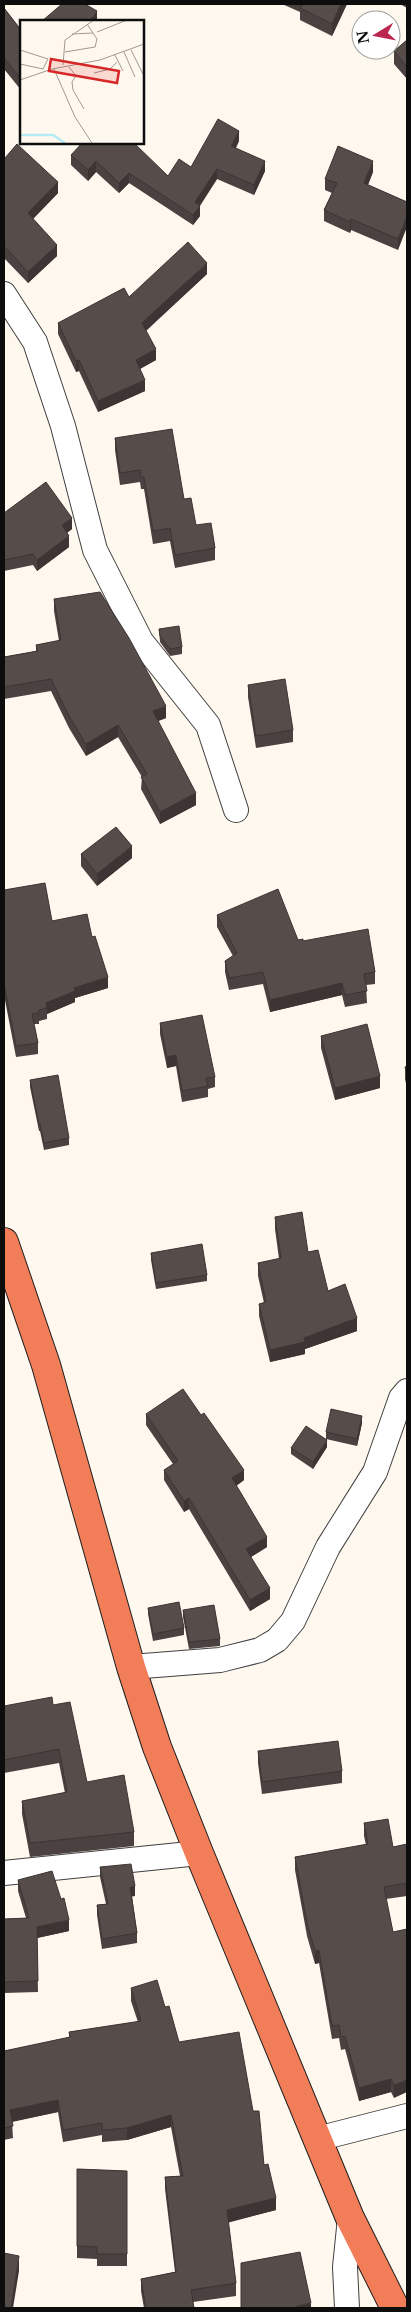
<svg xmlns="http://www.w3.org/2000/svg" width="411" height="2312" viewBox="0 0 411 2312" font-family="'Libre Baskerville',serif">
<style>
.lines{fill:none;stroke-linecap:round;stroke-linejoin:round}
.street-casing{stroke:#404040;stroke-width:26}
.highway-casing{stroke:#1e1e1e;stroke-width:30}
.street{stroke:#fff;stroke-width:24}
.highway{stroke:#f17e59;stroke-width:28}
.wall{fill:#4a4140}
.shaded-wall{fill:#3c3534}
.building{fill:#564c4a;stroke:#3c3534}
.inset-river{fill:none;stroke:#b4ebf5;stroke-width:2.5}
.inset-road{fill:none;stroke:#9e9a94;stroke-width:1}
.view{fill:#d62828;fill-opacity:0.15;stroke:#d62828;stroke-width:2.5}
.inset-edge{fill:none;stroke:#0d0d0d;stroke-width:2.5}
</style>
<rect width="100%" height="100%" fill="#fff8ee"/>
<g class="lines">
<g class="street-casing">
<path id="street" d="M4,294L35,342L63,426L95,550L141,641L208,725L236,810
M131,1667L220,1660L260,1650L277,1640L293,1621L328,1547L375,1472L401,1398L407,1391
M4,1873L199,1853
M317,2139L407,2116
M347,2308L345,2267L350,2218"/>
</g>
<g class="highway-casing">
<path id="highway" d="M4,1242L46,1365L131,1667L157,1747L199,1853L350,2218L395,2308"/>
</g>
<use href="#street" class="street"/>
<use href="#highway" class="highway"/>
</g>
<path class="wall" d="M282,4H347L332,36L300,20V12Z
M400,4H407V8Z
M4,8L21,30V90L4,69Z
M407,40V79L394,64V51Z
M239,141L236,148L265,171L254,195L217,179L200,206V216L193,225L129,183L119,193L96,172L88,181L71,165V155L168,176L191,167Z
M4,157L58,193L33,219L57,256L28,283L4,258Z
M373,172L368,185L407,202L398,250L351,230L350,233L324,221V210L332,193L325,190V179Z
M207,274L146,331L156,360L140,369L145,391L98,412L79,371L76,372L58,334V323L129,297Z
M115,438L184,499L196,525L215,548V560L175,568L170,541L153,544L144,489H141L140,482L120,485L115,450Z
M4,513L72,529L67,533L69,547L37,571L33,565L4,571Z
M54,599L166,718L158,721L196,805L160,824L141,789L142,777L118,737L86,756L69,728L51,691L4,699V657L36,651V645L59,641L54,611Z
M159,629L182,647V654L170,656L160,642Z
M248,685L293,730V742L256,748L248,697Z
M81,854L132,858L97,886L81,866Z
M4,888V890L52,921L92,937L108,988L75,998V1002L47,1014V1019L39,1021V1024H34L38,1043V1054L16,1057L4,995Z
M217,915L303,941L375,972V984L366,985L367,1003L345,1007L342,995L270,1012L263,984L229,990L225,972V961L233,956L217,927Z
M160,1023L215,1077V1087L208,1089V1097L182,1102L176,1066L167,1068L160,1034Z
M321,1036L380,1088L335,1100L321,1048Z
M407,1066V1088L405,1079V1067Z
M30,1080L69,1138V1145L44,1150L40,1131H39L30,1087Z
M275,1217L308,1252L328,1291L357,1331L305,1349V1354L270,1362L259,1316V1304L264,1303L258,1276V1263L279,1259L275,1229Z
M151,1253L207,1275V1281L156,1289L151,1260Z
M146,1414L244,1480L236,1486L267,1547L251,1557L270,1599L250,1611L189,1509L184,1512L164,1480V1470L173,1464L146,1425Z
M362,1423L357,1446L326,1439V1432Z
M327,1447L313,1469L291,1454V1448Z
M148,1608L184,1628V1635L153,1641L148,1614Z
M183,1610L220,1639V1646L189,1649L183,1617Z
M53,1705L87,1782L134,1832V1846L30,1857L22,1814V1801L65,1793L59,1763L4,1773V1706Z
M258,1751L342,1771V1783L262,1794L258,1763Z
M364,1823L393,1847L407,1844V1896L386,1899L393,1932L407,1929L394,2098L391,2092L359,2101L345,2049L341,2050L339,2038L332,2039L319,1963L315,1964L307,1936L295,1870V1857L366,1845L364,1836Z
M100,1867L135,1896H132L137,1933V1943L102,1949L97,1915V1905L106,1904L100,1877Z
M18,1880L69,1931L37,1938L38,1992L4,1993V1919L26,1918L18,1891Z
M131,1988L165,2007L179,2042L253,2111L264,2165L276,2210L228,2222L236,2283V2296L193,2302L194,2308H144L141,2291V2279L175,2272L165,2189V2177L180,2176L171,2127L127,2140L102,2142V2135L63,2142L58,2112L12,2122L13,2138L4,2140V2051L69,2038V2032L138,2022L131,2001Z
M77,2169L127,2171V2266H97V2259L77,2258Z"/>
<path class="shaded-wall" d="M341,4H347L332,36V24Z
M97,11V21H90Z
M239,131V141L231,156V146Z
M96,161V172L88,181V170Z
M265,161V171L254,195V185Z
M373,161V172L364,194V183Z
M217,169V179L198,208L200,206V216L193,225V215L195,202Z
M129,173V183L119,193V183Z
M58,182V193L28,224V213Z
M407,216V227L398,250V239Z
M351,219V230L350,233V222Z
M57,245V256L28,283V272Z
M207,263V274L142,334V323Z
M156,349V360L136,371V360Z
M79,360V371L76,372V361Z
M145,380V391L98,412V401Z
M72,518V529L62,536V525Z
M69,536V547L37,571V560Z
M166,706V718L153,723V711Z
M118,725V737L86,756V744Z
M196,793V805L160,824V812Z
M132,846V858L97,886V874Z
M108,977V988L75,998V1002L47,1014L46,1003L74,988Z
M342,983V995L270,1012V1000Z
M176,1055V1066L167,1068V1057Z
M380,1076V1088L335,1100V1088Z
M357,1318V1331L305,1349V1354L270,1362V1350Z
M362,1416V1423L357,1446V1439Z
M327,1440V1447L313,1469V1462Z
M244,1470V1480L232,1489V1478Z
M189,1498V1509L184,1512V1501Z
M267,1537V1547L246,1560V1549Z
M270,1588V1599L250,1611V1600Z
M135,1886V1896L130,1897V1887Z
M69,1920V1931L37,1938V1927Z
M319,1950V1963L315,1964V1951Z
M391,2079V2092L359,2101V2088Z
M407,2080V2092L394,2098V2085Z
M58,2100V2112L10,2122V2110Z
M171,2115V2127L127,2140V2128Z
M276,2198V2210L227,2223V2210Z
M19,2256V2271L13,2308H11Z
M311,2303V2308H297V2306Z"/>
<path class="building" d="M62,4H85L97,11L90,21H42Z
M303,4H341L332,24L300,8Z
M4,8L21,30V79L4,58Z
M407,40V67L394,51Z
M218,119L239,131L231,146L265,161L254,185L217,169L195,202L200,206L193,215L129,173L119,183L96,161L88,170L71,155L83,142H133L168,176L179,159L191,167Z
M17,144L58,182L28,213L57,245L28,272L4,246V157L5,158Z
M338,146L373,161L364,183L407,202V216L398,239L351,219L350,222L324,210L337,183L325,179Z
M188,242L207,263L142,323L156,349L136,360L145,380L98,401L79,360L76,361L58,323L124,288L129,297Z
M172,429L184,499L191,498L196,525L211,523L215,548L175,555L170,528L153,531L144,477H141L140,470L120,473L115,438Z
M46,482L72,518L62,525L69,536L37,560L33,554L4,560V513Z
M100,592L129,638L166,706L153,711L196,793L160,812L141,777L147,774L118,725L86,744L69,716L51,679L4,687V657L38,651L36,645L61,640L54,599Z
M179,626L182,647L170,649L160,636L159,629Z
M285,679L293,730L256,736L248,685Z
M116,827L132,846L97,874L81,854Z
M45,883L52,921L87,914L92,937L95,936L108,977L74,988L75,991L46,1003L47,1008L39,1010V1013L32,1014L38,1043L16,1046L4,984V888V890Z
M278,889L298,940L303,939V941L368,929L375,972L364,974L367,991L345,995L342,983L270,1000L263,972L229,978L225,961L237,953L217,915Z
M202,1015L215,1077L206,1078L208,1086L182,1091L176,1055L167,1057L160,1023Z
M367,1024L380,1076L335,1088L321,1036Z
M407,1066V1076L405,1067Z
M58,1075L69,1138L44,1143L40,1124H39L30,1080Z
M302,1212L308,1252L318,1250L328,1291L345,1284L357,1318L304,1338L305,1342L270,1350L259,1304L266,1302L258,1263L281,1258L275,1217Z
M202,1244L207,1275L156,1283L151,1253Z
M183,1389L201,1415L204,1413L244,1470L232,1478L267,1537L246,1549L270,1588L250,1600L189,1498L184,1501L164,1470L178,1461L146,1414Z
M331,1409L362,1416L357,1439L326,1432Z
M306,1426L327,1440L313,1462L291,1448Z
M179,1602L184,1628L153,1634L148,1608Z
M214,1605L220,1639L189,1642L183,1610Z
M52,1697L53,1705L70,1702L87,1782L124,1775L134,1832L30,1843L22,1801L67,1792L59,1749L4,1760V1706Z
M338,1741L342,1771L262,1782L258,1751Z
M388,1819L393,1847L407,1844V1883L384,1887L393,1932L407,1929V2080L394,2085L391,2079L359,2088L345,2036L341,2037L339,2025L332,2026L319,1950L315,1951L307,1923L295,1857L368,1844L364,1823Z
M131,1864L135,1886L130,1887L137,1933L102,1939L97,1905L108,1904L100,1867Z
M52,1871L61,1899L64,1898L69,1920L37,1927L38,1981L4,1982V1919L29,1918L18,1880Z
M157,1980L165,2007L169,2006L179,2042L239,2032L253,2111H259L264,2165L268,2164L276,2198L227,2210L236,2283L191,2290L194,2308H146L141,2279L176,2272L165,2177L183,2176L171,2115L127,2128L102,2130V2123L63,2130L58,2100L10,2110L13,2126L4,2128V2051L70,2037L69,2032L141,2021L131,1988Z
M77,2169L127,2171V2254H97V2247L77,2246Z
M300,2252L311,2303L297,2306V2308H241V2263Z
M4,2253L19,2256L11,2308H4Z"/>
<g transform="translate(20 20)">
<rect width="124" height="124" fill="#fff8ee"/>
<path class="inset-river" d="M0,115H33L45,123"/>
<path class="inset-road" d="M77,12L107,0M52,14L73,13M0,30L28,39L23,49M111,30L123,54M45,32L75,27L77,19L67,4M104,32L115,57M95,35L103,51M0,44L23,49M43,45L45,20L74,0M49,47L56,56L52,62L53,70L64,89M34,49L55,97L72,123M74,53L90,49L97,42M0,60L32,49L80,40L124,24"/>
<path class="view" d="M31,39L99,51L97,63L29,51Z"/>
<rect width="124" height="124" class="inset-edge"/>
</g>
<rect width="411" height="2312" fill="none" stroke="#0d0d0d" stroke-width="10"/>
<g transform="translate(376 35) rotate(260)"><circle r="24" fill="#ffffff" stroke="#9e9e9e"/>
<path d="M0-4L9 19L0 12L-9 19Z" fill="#bb284f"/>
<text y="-8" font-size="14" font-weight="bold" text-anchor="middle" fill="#0d0d0d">N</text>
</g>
</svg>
